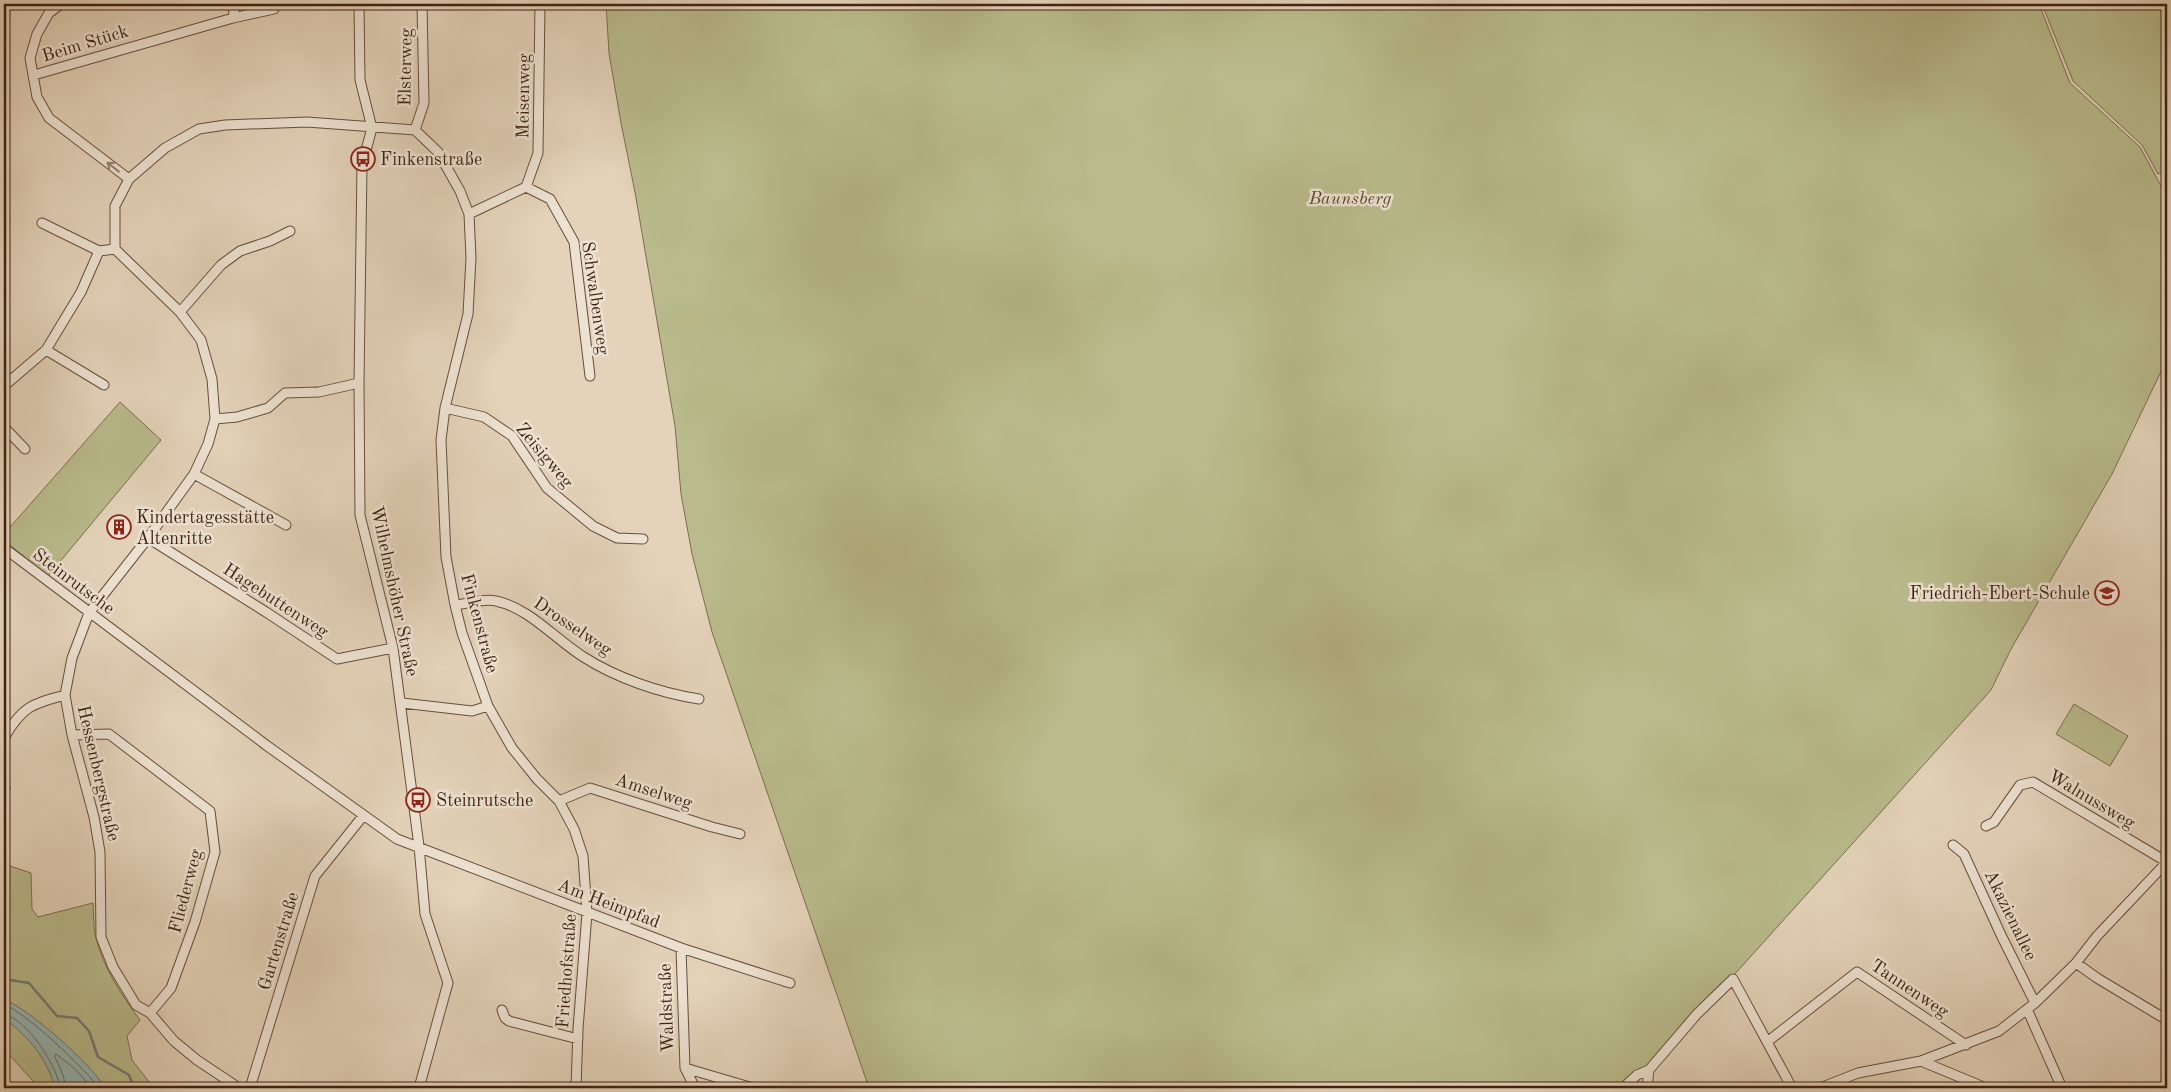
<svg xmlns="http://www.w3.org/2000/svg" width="2171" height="1092" viewBox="0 0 2171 1092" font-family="'Old Standard TT',serif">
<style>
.green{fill:#b9bb8c;stroke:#7c6e4e}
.water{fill:#97b7b6;stroke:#747b74}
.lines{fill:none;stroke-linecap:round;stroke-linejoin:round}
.shore{stroke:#6b6c64;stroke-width:1}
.stream{stroke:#747b74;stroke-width:2.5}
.minor-casing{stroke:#684e3b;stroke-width:11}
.minor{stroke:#ede2d2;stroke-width:9}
.oneway{stroke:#968272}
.labels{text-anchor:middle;stroke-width:5;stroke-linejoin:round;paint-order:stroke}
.street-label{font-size:18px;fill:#3f2211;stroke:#ede2d2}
.poi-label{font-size:18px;fill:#3f2211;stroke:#ede2d2;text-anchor:start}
.park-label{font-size:18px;font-style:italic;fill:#5e4830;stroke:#ede2d2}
</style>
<rect width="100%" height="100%" fill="#e4d3ba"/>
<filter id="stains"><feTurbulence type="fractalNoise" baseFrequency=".004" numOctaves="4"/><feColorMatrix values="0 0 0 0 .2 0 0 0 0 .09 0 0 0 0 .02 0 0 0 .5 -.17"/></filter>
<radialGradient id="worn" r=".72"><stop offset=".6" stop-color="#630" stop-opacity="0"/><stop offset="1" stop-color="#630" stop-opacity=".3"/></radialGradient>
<path class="green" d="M606,4H2039L2070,83L2140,147L2167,197V359L2112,474L2011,649L1991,690L1632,1088H869L712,632L692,554L681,494L675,426L635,192L621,123L609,53Z
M2042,4H2167V170L2158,174L2142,145L2073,81Z
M120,402L161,440L48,576L4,540V534Z
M2074,704L2128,736L2110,766L2056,734Z
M4,864L31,873L32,909L38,917L93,903C94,914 93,927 96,938C103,967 122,996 140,1020L127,1036L132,1060L154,1088H104C98,1070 23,1004 4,1000Z
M4,1018C29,1038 46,1056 55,1088H35L32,1080L4,1049Z"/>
<path class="water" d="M4,1000C23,1004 98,1069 104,1088H55C46,1056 29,1038 4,1018Z"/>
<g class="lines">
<path class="shore" d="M4,1005C24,1010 86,1070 99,1088
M4,1015C26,1017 58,1067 60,1088
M66,1088L63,1075L55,1057L56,1054L75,1069L92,1088"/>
<path class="stream" d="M4,979L29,983L57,1016L77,1018L89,1031L98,1057L129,1075L134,1088"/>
<g class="minor-casing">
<path id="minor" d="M61,4L49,13L37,34L30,58L37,97L49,118L129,179
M359,4L360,80L372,128L362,165L359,383L360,515L393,648L419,846L425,914L448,983L419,1088
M233,18L274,9
M34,75L233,18L235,4
M415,130L424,103L422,4
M526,187L538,153L540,4
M469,214L526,187L550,199L574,242L590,376
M42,223L99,251
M180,312L221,265L240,251L270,241L290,231
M46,350L104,385
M4,386L46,350L81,292L99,251L115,249
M445,408L484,417L512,436L547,488L593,526L617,538L643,539
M215,419L237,417L268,408L285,393L319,392L359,383
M4,427L25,449
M194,474L286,525
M148,538L266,612L337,659L393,648
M4,548L266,745L397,839L681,948L790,983
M455,605C467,604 484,598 496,601C529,608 554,638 582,656C616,678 660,693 699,699
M402,703L472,711L488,706
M72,735L109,734L210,811L215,852L195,922L171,988L150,1013
M4,738C22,707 31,704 65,695
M4,785L5,788
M559,801L590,788L712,827L740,834
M1986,826L1994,822L2020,785L2033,782L2167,862
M1953,845L1964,854L2001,935L2035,1003
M681,948L685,1068L695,1088
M2076,963L2097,978L2167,1020
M2027,1009L2062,1088
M502,1010L505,1018L509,1021L578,1039
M1767,1042L1857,972L1966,1045
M1921,1061L1999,1031L2035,1003L2076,963L2097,936L2167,862
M685,1068L753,1088
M239,1088L197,1060L174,1041L150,1013L136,1005L113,967L101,937L100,852L94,817L72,735L65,695L72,658L89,613L148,538L194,474L208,444L215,419L212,379L201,340L180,312L115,249V206L129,179L165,148L199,129L225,125L307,122L415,130L438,152L460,191L469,214L471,258L468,314L445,408L441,440L446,557L455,605L462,633L488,706L512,748L537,779L559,801L574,829L583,856L587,913L578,1029L576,1088
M250,1088L315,876L363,816
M1623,1088L1637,1075L1649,1070L1697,1014L1733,979L1792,1088
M1647,1088L1649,1070
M1820,1088L1858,1073L1921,1061L1986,1088"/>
</g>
<use href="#minor" class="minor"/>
</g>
<defs><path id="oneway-shaft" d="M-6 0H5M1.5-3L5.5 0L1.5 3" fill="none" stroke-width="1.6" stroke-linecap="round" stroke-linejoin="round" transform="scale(1.25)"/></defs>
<use class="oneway" href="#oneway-shaft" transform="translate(113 167) rotate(-142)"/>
<defs>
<g id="bus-ring" transform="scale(1.25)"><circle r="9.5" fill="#ede2d2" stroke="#8f2418" stroke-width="1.5"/><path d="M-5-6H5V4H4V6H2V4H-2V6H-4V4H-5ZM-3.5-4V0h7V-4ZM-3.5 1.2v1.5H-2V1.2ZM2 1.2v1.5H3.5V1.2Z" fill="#8f2418"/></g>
<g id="building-ring" transform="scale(1.25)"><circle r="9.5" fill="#ede2d2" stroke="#8f2418" stroke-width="1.5"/><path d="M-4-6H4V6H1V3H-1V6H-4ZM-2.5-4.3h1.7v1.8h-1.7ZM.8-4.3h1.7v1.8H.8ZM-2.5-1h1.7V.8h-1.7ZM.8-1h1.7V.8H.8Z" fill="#8f2418"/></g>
<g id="school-ring" transform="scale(1.25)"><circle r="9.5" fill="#ede2d2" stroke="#8f2418" stroke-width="1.5"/><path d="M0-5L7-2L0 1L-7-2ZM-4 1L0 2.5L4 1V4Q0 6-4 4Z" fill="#8f2418"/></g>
</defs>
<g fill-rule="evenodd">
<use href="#bus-ring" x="363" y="159"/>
<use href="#building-ring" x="119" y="527"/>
<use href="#school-ring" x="2107" y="593"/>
<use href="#bus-ring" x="418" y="800"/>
</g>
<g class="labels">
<g class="street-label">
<text transform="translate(85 43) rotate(-17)" y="6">Beim Stück</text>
<text transform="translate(405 67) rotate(-89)" y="6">Elsterweg</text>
<text transform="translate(523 96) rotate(-89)" y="6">Meisenweg</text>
<text transform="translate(596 298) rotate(82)" y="6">Schwalbenweg</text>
<text transform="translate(545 455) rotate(50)" y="6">Zeisigweg</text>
<text transform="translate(74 581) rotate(37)" y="6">Steinrutsche</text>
<text transform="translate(395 591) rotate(78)" y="6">Wilhelmshöher Straße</text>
<text transform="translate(276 600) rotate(33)" y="6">Hagebuttenweg</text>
<text transform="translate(480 623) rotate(75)" y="6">Finkenstraße</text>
<text transform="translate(573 626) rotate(34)" y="6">Drosselweg</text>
<text transform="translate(99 773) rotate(77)" y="6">Hessenbergstraße</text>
<text transform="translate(654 791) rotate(18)" y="6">Amselweg</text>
<text transform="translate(2092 799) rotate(31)" y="6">Walnussweg</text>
<text transform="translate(185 891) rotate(-75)" y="6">Fliederweg</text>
<text transform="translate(609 903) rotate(21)" y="6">Am Heimpfad</text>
<text transform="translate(2011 915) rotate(64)" y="6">Akazienallee</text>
<text transform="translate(278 941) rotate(-73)" y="6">Gartenstraße</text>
<text transform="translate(566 971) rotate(-86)" y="6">Friedhofstraße</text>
<text transform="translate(1910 988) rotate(34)" y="6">Tannenweg</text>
<text transform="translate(666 1008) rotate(-92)" y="6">Waldstraße</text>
</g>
<g class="poi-label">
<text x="380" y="165">Finkenstraße</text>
<text x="136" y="523">Kindertagesstätte<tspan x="136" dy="21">Altenritte</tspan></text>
<text x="2090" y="599" text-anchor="end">Friedrich-Ebert-Schule</text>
<text x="436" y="806">Steinrutsche</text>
</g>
<g class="park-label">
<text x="1350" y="204">Baunsberg</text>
</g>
</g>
<rect width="2171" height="1092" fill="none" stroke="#e4d3ba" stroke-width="20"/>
<rect x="5" y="5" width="2161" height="1082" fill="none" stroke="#3f2211" stroke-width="2.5"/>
<rect x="10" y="10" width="2151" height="1072" fill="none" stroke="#3f2211"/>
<rect width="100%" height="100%" filter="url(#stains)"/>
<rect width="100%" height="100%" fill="url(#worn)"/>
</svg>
